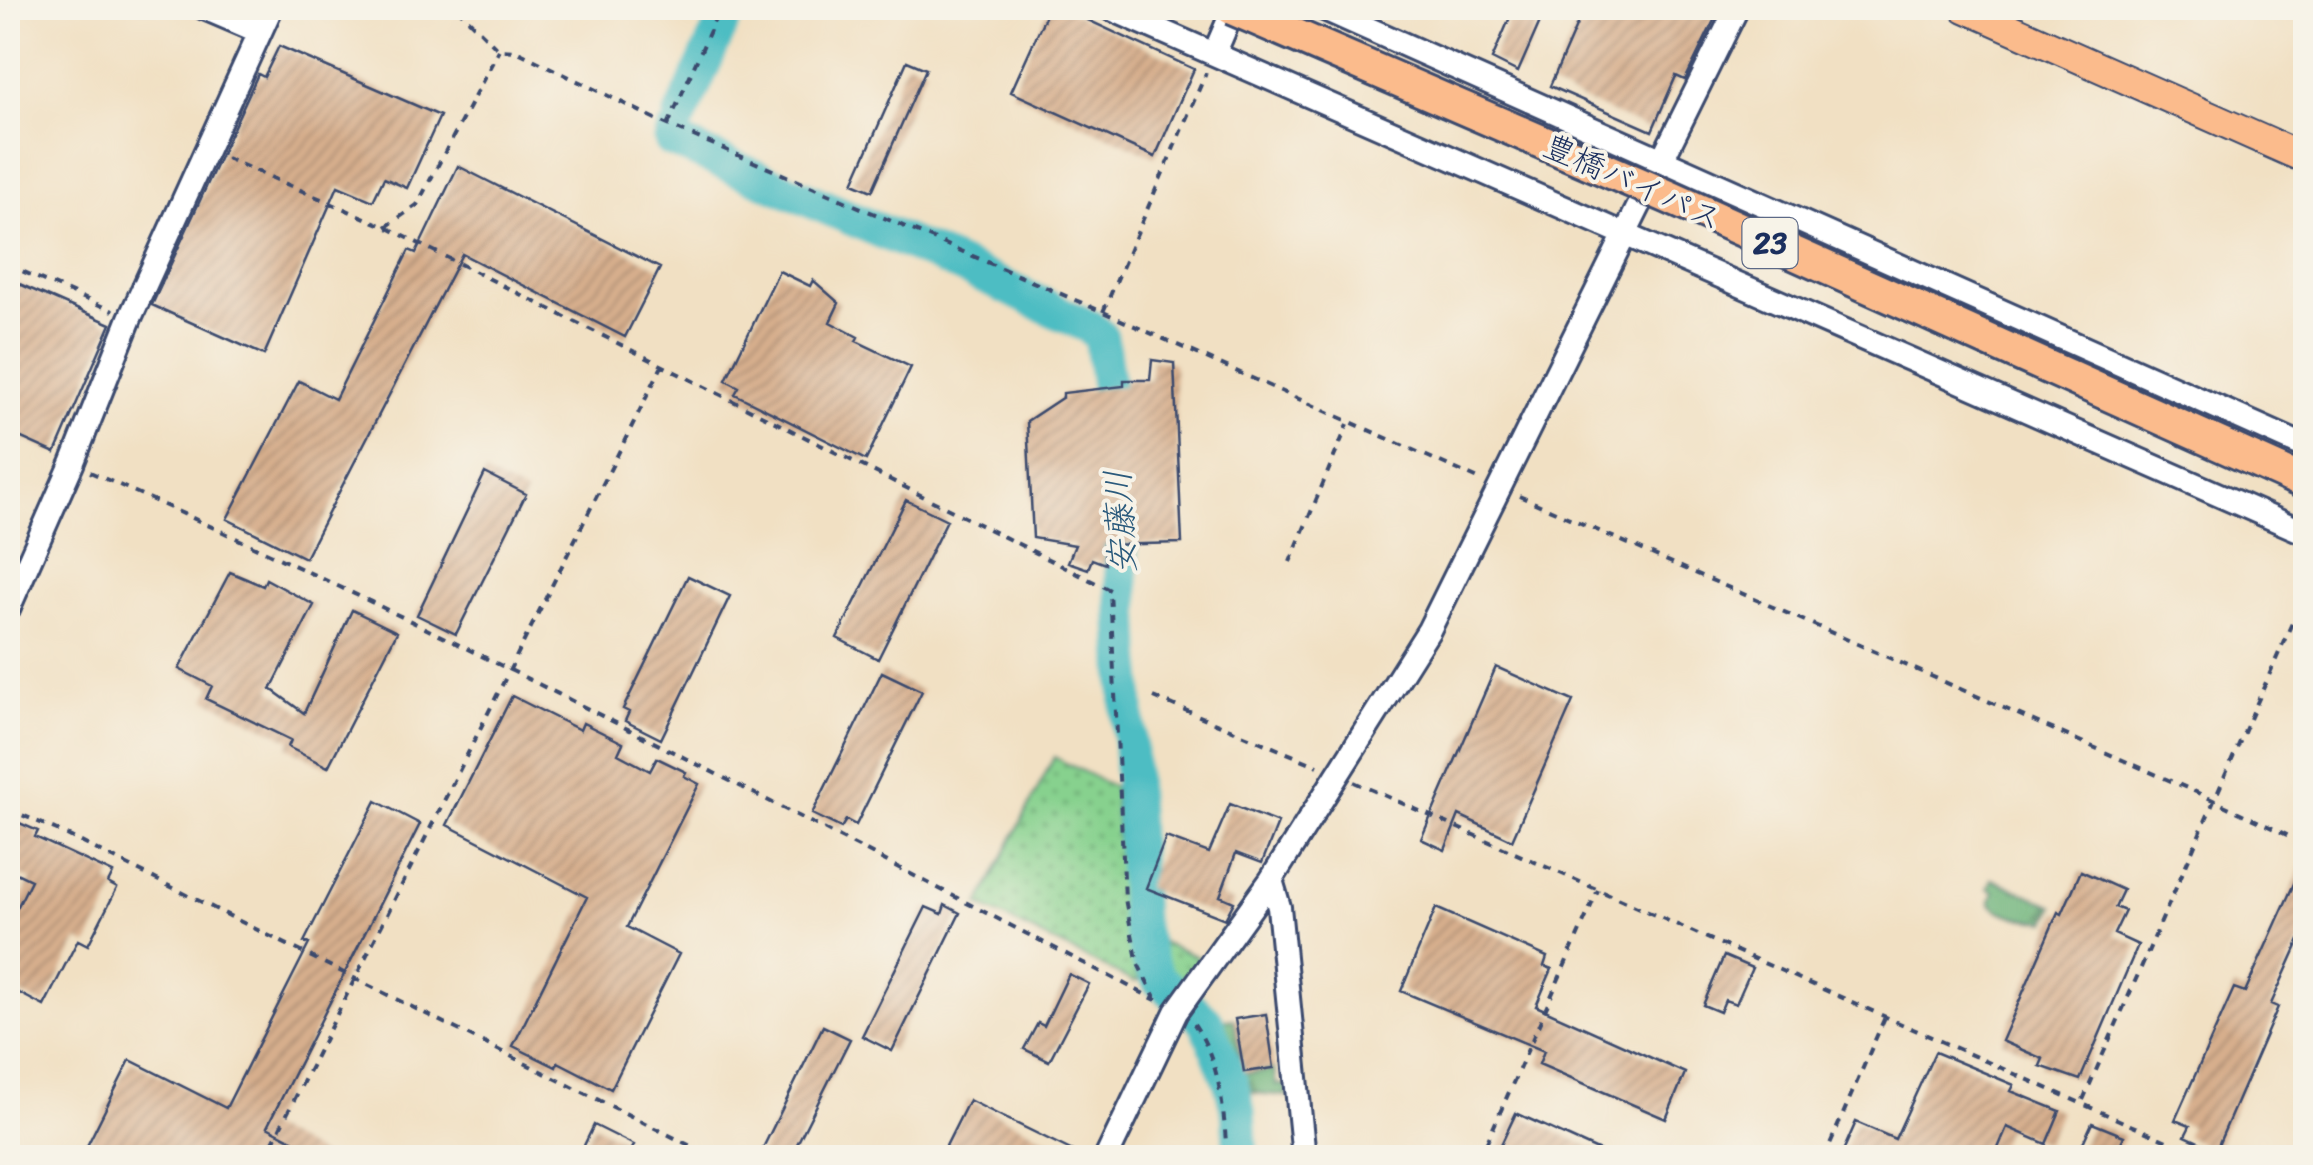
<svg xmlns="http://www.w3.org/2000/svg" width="2313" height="1165" viewBox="0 0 2313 1165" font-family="Sriracha,'Klee One',sans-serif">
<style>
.grass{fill:url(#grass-dots);stroke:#518076;stroke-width:2.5}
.forest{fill:url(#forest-firs);stroke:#44716c;stroke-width:2.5}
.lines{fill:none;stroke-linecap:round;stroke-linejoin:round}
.river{stroke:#4ebdc3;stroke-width:35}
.building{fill:url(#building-hatch)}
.minor-casing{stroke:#3b4a6d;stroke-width:28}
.major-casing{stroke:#3b4a6d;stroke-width:32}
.path{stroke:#3b4a6d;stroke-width:4;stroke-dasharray:8 8;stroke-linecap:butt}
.minor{stroke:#fff;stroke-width:22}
.major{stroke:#fbbb8c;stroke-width:28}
.highway-bridge-casing{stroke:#3b4a6d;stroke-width:38;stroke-linecap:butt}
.highway-bridge{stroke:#fbbb8c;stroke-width:32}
.labels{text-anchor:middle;stroke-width:8;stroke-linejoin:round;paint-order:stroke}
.shield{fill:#f7f3e8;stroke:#5d6a87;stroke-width:2.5}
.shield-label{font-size:30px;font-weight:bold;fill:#1b2f5e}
.street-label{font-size:32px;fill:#1b2f5e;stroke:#f7f3e8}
.water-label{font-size:35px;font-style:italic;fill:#2a5a7c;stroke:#f7f3e8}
</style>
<defs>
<pattern id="grass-dots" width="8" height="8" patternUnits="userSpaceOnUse" patternTransform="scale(2.5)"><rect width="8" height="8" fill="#87d18e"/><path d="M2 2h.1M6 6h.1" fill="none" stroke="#6eaa77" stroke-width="1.8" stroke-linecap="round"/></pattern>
<pattern id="forest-firs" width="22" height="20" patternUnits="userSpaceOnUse" patternTransform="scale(2.5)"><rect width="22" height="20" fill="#6db379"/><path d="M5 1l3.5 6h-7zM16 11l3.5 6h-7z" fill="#599266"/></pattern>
<pattern id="building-hatch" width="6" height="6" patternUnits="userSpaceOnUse" patternTransform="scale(2.5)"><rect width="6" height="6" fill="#d7af8d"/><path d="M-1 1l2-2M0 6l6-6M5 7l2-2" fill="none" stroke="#ae8f76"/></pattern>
</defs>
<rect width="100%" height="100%" fill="#f7f3e8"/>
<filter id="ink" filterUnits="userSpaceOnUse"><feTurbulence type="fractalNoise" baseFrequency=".01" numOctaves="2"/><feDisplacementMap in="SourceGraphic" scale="20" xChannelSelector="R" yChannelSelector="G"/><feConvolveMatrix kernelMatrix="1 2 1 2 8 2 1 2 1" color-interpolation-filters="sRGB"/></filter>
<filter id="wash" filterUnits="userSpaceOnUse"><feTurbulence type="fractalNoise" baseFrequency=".0048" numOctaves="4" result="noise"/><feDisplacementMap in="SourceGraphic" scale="40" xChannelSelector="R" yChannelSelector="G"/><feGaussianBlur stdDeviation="2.25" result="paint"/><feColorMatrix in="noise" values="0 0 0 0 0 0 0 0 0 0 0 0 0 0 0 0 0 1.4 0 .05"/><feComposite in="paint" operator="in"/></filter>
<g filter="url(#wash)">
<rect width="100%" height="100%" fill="#f1e0c3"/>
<path class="grass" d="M1054,757L1114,787C1118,853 1121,916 1142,979L1134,982L979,905Z
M1149,937L1203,959L1179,993L1165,980Z"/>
<path class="forest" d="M1992,879L2054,906L2047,922C2028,918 2003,918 1990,903L1994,892L1988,888Z
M1234,1019L1242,1074L1274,1070L1276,1085L1285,1084L1288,1096L1244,1092L1211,1022Z"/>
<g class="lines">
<path class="river" d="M680,117L729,8
M673,133L671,140L963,267L1090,327L1101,337L1115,434
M1118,496L1138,920L1148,958L1158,979L1206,1021L1231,1084L1238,1111L1241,1158"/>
</g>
<g id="blocks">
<path class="building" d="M1049,8H1062L1194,69L1155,157L1011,92Z
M1514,8H1546L1518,72L1492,59Z
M1584,8H1720L1685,80L1676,76L1652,131L1550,86Z
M279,46L440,116L407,188L384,178L373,201L338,186L264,355L152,305L258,74L264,77Z
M907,61L926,69L872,191L853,183Z
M458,166L660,268L625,337L462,254L305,558L227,519L299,381L335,399L409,250L416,253Z
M779,271L810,286L813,280L839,303L830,322L858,337L856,341L911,367L866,460L735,394L739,387L726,380Z
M8,279L111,324L55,453L8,432Z
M1152,360L1174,363L1182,543L1104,545L1105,564L1092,559L1088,569L1068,562L1075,545L1033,538L1027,421L1063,397V393L1124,386V380H1150Z
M485,473L526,494L456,634L417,615Z
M906,500L947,520L878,659L837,638Z
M230,572L263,586L266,579L314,605L271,689L304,713L352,610L397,632L328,767L288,747L291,740L206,699L212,686L179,669Z
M688,576L730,596L661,739L625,721L629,712L623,709Z
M1496,667L1573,701L1512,840L1459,815L1445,850L1421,839Z
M882,672L922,691L856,825L846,820L841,828L812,814Z
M512,696L580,730L583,723L623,743L618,754L650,771L657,758L686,772L684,776L699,784L627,927L679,954L611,1089L558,1062L556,1067L513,1046L587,897L447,825Z
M376,801L420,824L267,1127L327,1158H81L130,1060L226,1108L309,944L304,942Z
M1230,804L1278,823L1262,863L1236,853L1220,896L1234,902L1225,919L1146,888L1166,837L1209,853Z
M8,818L38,831L35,837L113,873L108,883L117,888L88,945L78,940L44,1006L8,987V926L31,880L8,869Z
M2306,857V926L2271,1004L2278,1007L2216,1150L2185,1136L2190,1126L2175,1120L2234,988L2245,992Z
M2081,871L2123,890L2115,907L2125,911L2114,934L2138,945L2080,1080L2040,1066L2043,1059L2002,1041L2058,912L2062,914Z
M945,905L960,913L892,1051L862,1036L926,907L942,914Z
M1436,908L1547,957L1544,966L1552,969L1536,1006L1685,1073L1666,1119L1539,1064L1544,1051L1401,991Z
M1724,956L1752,968L1736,1004L1725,1000L1720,1012L1703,1005Z
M1069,974L1089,984L1049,1061L1024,1049L1038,1023L1044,1026Z
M1266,1014L1274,1068L1244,1072L1235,1019Z
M823,1026L850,1039L790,1158H758Z
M1935,1052L2014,1085L2011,1091L2060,1111L2046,1144L2007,1127L1994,1158H1840L1856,1122L1895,1139Z
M969,1100L997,1114L1087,1158H940Z
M1516,1113L1615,1158H1518L1499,1149Z
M2092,1123L2124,1136L2114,1158H2076Z
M594,1125L634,1145L628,1158H578Z"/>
</g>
</g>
<g filter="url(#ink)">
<use href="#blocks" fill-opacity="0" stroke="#3b4a6d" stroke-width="2.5"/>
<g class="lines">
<g class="minor-casing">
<path id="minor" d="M204,8L260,32
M1109,8L2306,533
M1322,8L2306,447
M1215,52L1234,8
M8,609L72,464L130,318L271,8
M1271,880L1279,907L1304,1158
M1106,1158L1176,1012L1271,880L1429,630L1737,8"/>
</g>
<g class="major-casing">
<path id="major" d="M1965,8L2306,159"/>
</g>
<path class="path" d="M457,8L499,50L516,51L668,125L1103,312L1483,481
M668,125L720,8
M226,158L386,227L1110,590L1125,899L1138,964L1157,1001
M386,227L417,205L499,50
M8,265L113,311
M1103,312L1206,73
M90,472C453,632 803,820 1156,1000
M1519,496L2196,792L2306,844
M1290,562L1348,424
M1154,697L1318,766
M1354,782L2205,1158
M8,809L57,830L715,1158
M1194,1024C1221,1063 1224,1112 1227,1158
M2083,1100L2306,591
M265,1158L662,366
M1480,1158L1598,890
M1824,1158L1885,1017
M2167,1158L2173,1144"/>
<use href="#minor" class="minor"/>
<use href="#major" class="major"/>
<g class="highway-bridge-casing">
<path id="highway-bridge" d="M1232,8L1669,197L2306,483"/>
</g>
<use href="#highway-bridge" class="highway-bridge"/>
</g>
</g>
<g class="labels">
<rect class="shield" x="1742.5" y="218" width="55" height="50" rx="8"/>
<g class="shield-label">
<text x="1770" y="253">23</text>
</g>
<g class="street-label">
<text transform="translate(1633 182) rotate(24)" y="11">豊橋バイパス</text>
</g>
<g class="water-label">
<text transform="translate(1120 522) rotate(-93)" y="12">安藤川</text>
</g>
</g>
<rect width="2313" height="1165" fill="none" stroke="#f7f3e8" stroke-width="40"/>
</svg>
